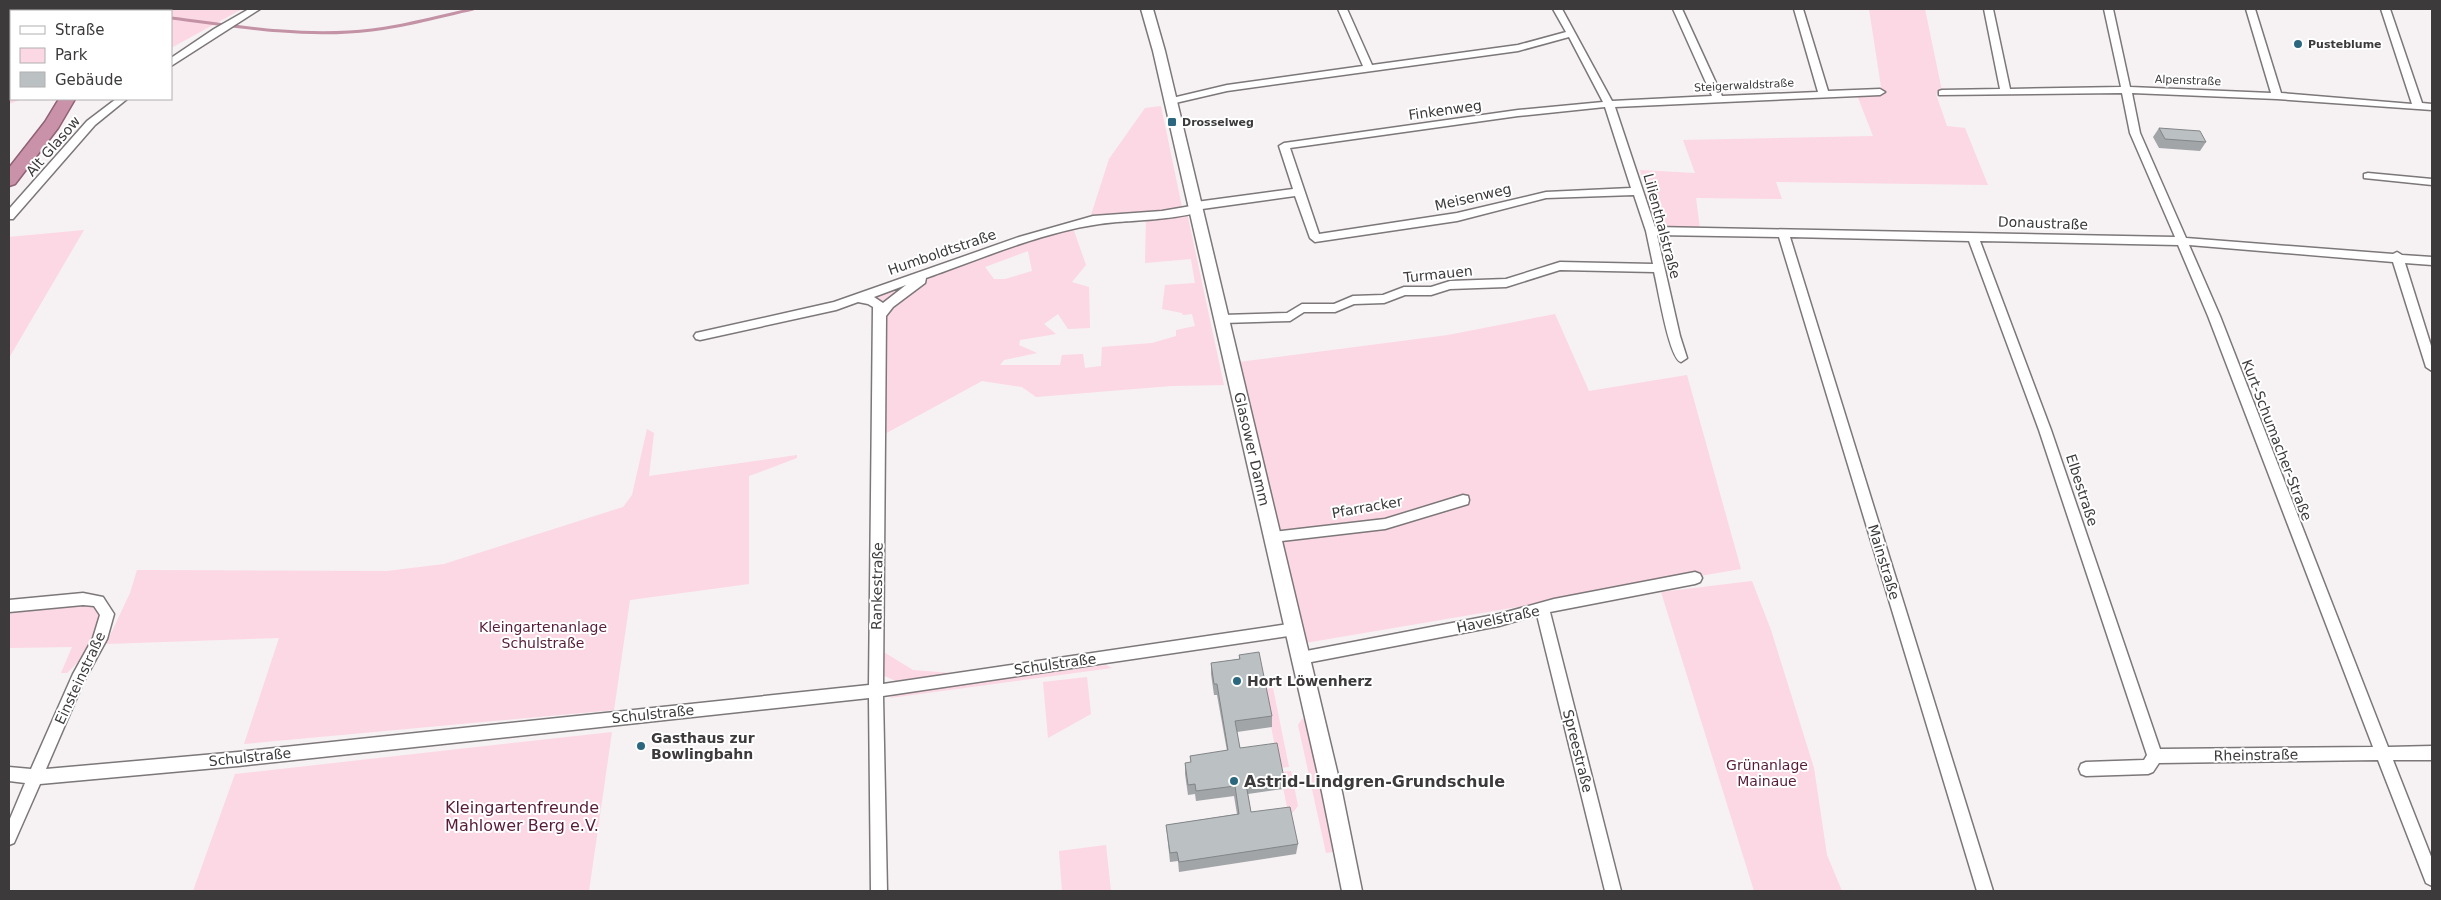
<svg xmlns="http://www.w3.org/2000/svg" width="2441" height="900" viewBox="0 0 2441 900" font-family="'DejaVu Sans',sans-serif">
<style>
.green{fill:#fcd7e4;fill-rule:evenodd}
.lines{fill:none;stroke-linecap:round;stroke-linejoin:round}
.stream{stroke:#c392a5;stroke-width:3}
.minor-casing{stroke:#7c7779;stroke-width:3}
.tertiary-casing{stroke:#7c7779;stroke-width:3}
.trunk-casing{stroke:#906174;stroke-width:3}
.minor{fill:#fff;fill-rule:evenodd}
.tertiary{fill:#fff;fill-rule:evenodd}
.trunk{fill:#ca92a8;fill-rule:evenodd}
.wall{fill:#a1a5a7}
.building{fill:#bbc0c2;stroke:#838688}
.poi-dot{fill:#2b687f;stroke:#fff;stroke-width:2}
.labels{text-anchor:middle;stroke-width:4;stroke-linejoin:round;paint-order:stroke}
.far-poi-label{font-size:11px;font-weight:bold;fill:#3c3a3b;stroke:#fff;text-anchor:start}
.far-street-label{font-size:11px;fill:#3c3a3b;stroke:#fff}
.street-label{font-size:14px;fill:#3c3a3b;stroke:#fff}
.park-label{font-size:14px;fill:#571b37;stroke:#fff}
.poi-label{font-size:14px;font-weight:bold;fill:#3c3a3b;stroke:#fff;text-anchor:start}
.near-poi-label{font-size:16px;font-weight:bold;fill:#3c3a3b;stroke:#fff;text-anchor:start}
.near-park-label{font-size:16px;fill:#571b37;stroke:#fff}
</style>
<rect width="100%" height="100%" fill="#f6f1f3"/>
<path class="green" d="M9,9H69V11H11V99H22L9,104Z
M122,9H242L171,48V11H122Z
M1869,9H1925L1942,91L1936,94L1947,126L1965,128L1988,185L1776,182L1782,199L1696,198L1700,229L1655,228L1640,170L1695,173L1683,140L1873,136L1857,95L1882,93Z
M1161,106L1182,207L1162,213L1091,215L1109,159L1145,108Z
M1187,213L1224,385L1171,386L1036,397L1022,387L982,381L881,436L875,300L878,295L919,278L954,268L985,255L1059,231H1074L1086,265L1072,282L1089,287L1090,328L1068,329L1058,314L1044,324L1056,334L1020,340L1019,345L1037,353L1004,360L1000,365H1060L1062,355L1083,354L1085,368L1101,366L1102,347L1152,343L1176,336V330L1195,326L1192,314L1183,315L1182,313L1162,309L1165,285L1195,283L1191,259L1145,263L1146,218ZM1028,251L1032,271L1005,279H994L985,267Z
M84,230L9,358V237Z
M1555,314L1589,391L1687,375L1741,569L1305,643L1239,362L1448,335Z
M647,429L654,433L649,476L797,455V458L749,476V584L630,600L614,710L244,744L279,638L106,644L130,593L137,570L387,571L444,564L623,507L632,495Z
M1752,581L1771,630L1814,768L1827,855L1842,891H1754L1661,592Z
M92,603L104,615L87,653L67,673H61L72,647L9,648V608Z
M882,651L913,670L951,673L896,681L882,675Z
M1106,665L1112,668L890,698L895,694Z
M1087,677L1091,714L1048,738L1043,682Z
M1273,688L1289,767L1279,768L1264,689Z
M1309,718L1339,851L1326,853L1298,725L1302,719Z
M612,732L589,891H193L235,774Z
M1291,771L1298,806L1289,817L1280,772Z
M1106,845L1111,891H1062L1059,851Z"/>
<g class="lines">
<path class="stream" d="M102,10L112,11
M171,18C230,25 290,36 349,32C391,30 432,18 473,9"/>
<g class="minor-casing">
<path id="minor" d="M249,9H260L171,66V58L214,29Z
M1338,9H1347L1372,65L1518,45L1566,32L1553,9H1562L1612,101L1712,96L1673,9H1682L1722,96L1818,92L1794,9H1803L1828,91L1880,89L1885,92L1880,95L1615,107L1655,227L2175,237L2130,133L2122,93L1939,95V91L1942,90L2000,89L1984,9H1993L2010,89L2121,87L2104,9H2113L2130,87L2271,93L2246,9H2255L2281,93L2412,104L2381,9H2390L2422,103L2432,104V110L2277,99L2132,93L2140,133L2186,238L2393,254L2397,252L2402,255L2432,257V265L2405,263L2432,349V371L2426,367L2393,262L2189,245L2220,316L2388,747L2432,746V760H2393L2432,859V886L2426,883L2378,760L2159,763L2153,772L2148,774L2086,776L2081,774L2079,769L2081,764L2086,762L2144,760L2147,755L2039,430L1969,241L1790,237L1993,891H1977L1779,237L1657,235L1680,336L1687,358L1681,362C1669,359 1658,287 1654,272L1560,270L1506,287L1450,289L1431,295H1405L1384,303L1354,304L1335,312H1304L1290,321L1223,323L1217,319L1223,315L1287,313L1302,304H1334L1353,296L1383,295L1404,287H1431L1450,281L1506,279L1560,262L1653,264L1646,231L1634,195L1546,198L1457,221L1315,242L1310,238L1295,196L1202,209C1197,218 1130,221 1117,222C1053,227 986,257 926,278L925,283L893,307L886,316L883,684L1295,623L1300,625L1302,629L1300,633L1295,635L883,696L887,891H871L869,698L238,766L40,784L14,843L9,845V821L25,783L9,781V767L31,769L73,674L93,638L100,615L94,606L83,605L9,612V600L83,593L103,597L114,614L107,639L84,681L46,769L238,752L869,685L873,307L868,304L858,302L836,310L700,340L696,339L694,336L696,333L834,302L1019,237L1093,216L1162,211L1191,206L1196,202L1293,189L1279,146L1284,143L1518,110L1603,102L1569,37L1518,51L1227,91L1171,104L1166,101L1168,99L1227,85L1363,66ZM1605,107L1631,188L1546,192L1457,213L1319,234L1290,148L1518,116ZM1980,241L2178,245L2208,316L2373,747L2160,749L2051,430ZM906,285L883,303L874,297Z
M116,99H127L95,125L13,219H9V209L87,121Z
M2368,173L2432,179V185L2364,178V174Z
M1463,495L1468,496L1469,500L1468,504L1385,529L1273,542L1268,541L1266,537L1268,533L1273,532L1385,519Z
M1695,572L1700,574L1702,578L1700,582L1695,584L1550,612L1621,891H1605L1537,615L1499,626L1301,664L1296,662L1294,658L1296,654L1301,652L1499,614L1554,599Z"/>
</g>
<g class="tertiary-casing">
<path id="tertiary" d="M1141,9H1153L1165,51L1342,792L1362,891H1342L1322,792L1153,51Z"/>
</g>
<g class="trunk-casing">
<path id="trunk" d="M73,9H89V11H73Z
M90,9H106V11H90Z
M59,99H75L58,128L15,184L9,186V168L45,122Z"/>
</g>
<use href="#minor" class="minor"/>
<use href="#tertiary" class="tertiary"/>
<use href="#trunk" class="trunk"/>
</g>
<path class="wall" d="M2159,128L2206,142L2200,151L2159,148L2153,137Z
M1239,655L1272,716V727L1237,732L1240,748L1284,778L1283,789L1248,794L1251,812L1298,844L1296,854L1179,872L1178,861L1170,862L1166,825L1237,814L1234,796L1196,801L1195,794L1188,795L1185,774V763H1191L1190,756L1227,751L1217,695H1214L1211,674V663L1239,659Z"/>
<path class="building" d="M2159,128L2200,131L2206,142L2165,139Z
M1259,652L1272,716L1235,721L1240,748L1277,743L1284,778L1246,784L1251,812L1290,807L1298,844L1179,862L1177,852L1170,853L1166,825L1239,814L1235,786L1196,791L1195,784L1188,785L1185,763L1191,762L1190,756L1228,750L1217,684H1214L1211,663L1240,659L1239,655Z"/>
<g class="poi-dot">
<circle cx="2298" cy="44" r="5"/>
<rect x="1167" y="117" width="10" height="10" rx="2.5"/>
<circle cx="1237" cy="681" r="5"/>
<circle cx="641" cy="746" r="5"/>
<circle cx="1234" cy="781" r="5"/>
</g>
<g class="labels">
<g class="far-poi-label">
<text x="2308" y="48">Pusteblume</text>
<text x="1182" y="126">Drosselweg</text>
</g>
<g class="far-street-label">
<text transform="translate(2188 80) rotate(2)" y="4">Alpenstraße</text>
<text transform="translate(1744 85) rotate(-3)" y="4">Steigerwaldstraße</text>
</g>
<g class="street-label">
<text transform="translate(1445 110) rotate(-8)" y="5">Finkenweg</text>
<text transform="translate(53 146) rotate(-49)" y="5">Alt Glasow</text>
<text transform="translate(1473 197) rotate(-13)" y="5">Meisenweg</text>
<text transform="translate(2043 223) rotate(2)" y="5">Donaustraße</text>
<text transform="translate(1662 226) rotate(75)" y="5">Lilienthalstraße</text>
<text transform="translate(942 252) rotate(-19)" y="5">Humboldtstraße</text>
<text transform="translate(1438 274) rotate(-6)" y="5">Turmauen</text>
<text transform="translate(2277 440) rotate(69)" y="5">Kurt-Schumacher-Straße</text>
<text transform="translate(1252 449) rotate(77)" y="5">Glasower Damm</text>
<text transform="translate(2082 490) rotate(72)" y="5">Elbestraße</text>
<text transform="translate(1367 507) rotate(-10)" y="5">Pfarracker</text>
<text transform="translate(1884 562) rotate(73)" y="5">Mainstraße</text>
<text transform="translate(877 586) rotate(-89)" y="5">Rankestraße</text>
<text transform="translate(1498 619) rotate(-12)" y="5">Havelstraße</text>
<text transform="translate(1055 664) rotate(-8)" y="5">Schulstraße</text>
<text transform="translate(80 678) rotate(-65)" y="5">Einsteinstraße</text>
<text transform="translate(653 714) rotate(-6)" y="5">Schulstraße</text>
<text transform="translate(1578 751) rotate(76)" y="5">Spreestraße</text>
<text transform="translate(2256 755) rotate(-1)" y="5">Rheinstraße</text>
<text transform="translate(250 757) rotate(-6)" y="5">Schulstraße</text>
</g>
<g class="park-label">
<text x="543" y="632">Kleingartenanlage<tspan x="543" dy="16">Schulstraße</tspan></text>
<text x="1767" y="770">Grünanlage<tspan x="1767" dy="16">Mainaue</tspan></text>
</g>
<g class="poi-label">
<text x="1247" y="686">Hort Löwenherz</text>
<text x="651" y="743">Gasthaus zur<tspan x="651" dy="16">Bowlingbahn</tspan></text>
</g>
<g class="near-poi-label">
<text x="1244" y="787">Astrid-Lindgren-Grundschule</text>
</g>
<g class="near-park-label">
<text x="522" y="813">Kleingartenfreunde<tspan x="522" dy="18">Mahlower Berg e.V.</tspan></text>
</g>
</g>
<rect width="2441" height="900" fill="none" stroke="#3c3a3b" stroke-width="20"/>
<rect x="10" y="10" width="162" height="90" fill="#ffffff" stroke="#b1b0b1"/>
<rect x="20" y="26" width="25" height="8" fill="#ffffff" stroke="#b1b0b1"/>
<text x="55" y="35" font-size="15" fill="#3c3a3b">Straße</text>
<rect x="20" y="48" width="25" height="15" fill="#fcd7e4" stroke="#b1b0b1"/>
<text x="55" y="60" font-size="15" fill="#3c3a3b">Park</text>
<rect x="20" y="72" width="25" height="15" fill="#bbc0c2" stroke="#b1b0b1"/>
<text x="55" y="85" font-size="15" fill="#3c3a3b">Gebäude</text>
</svg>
